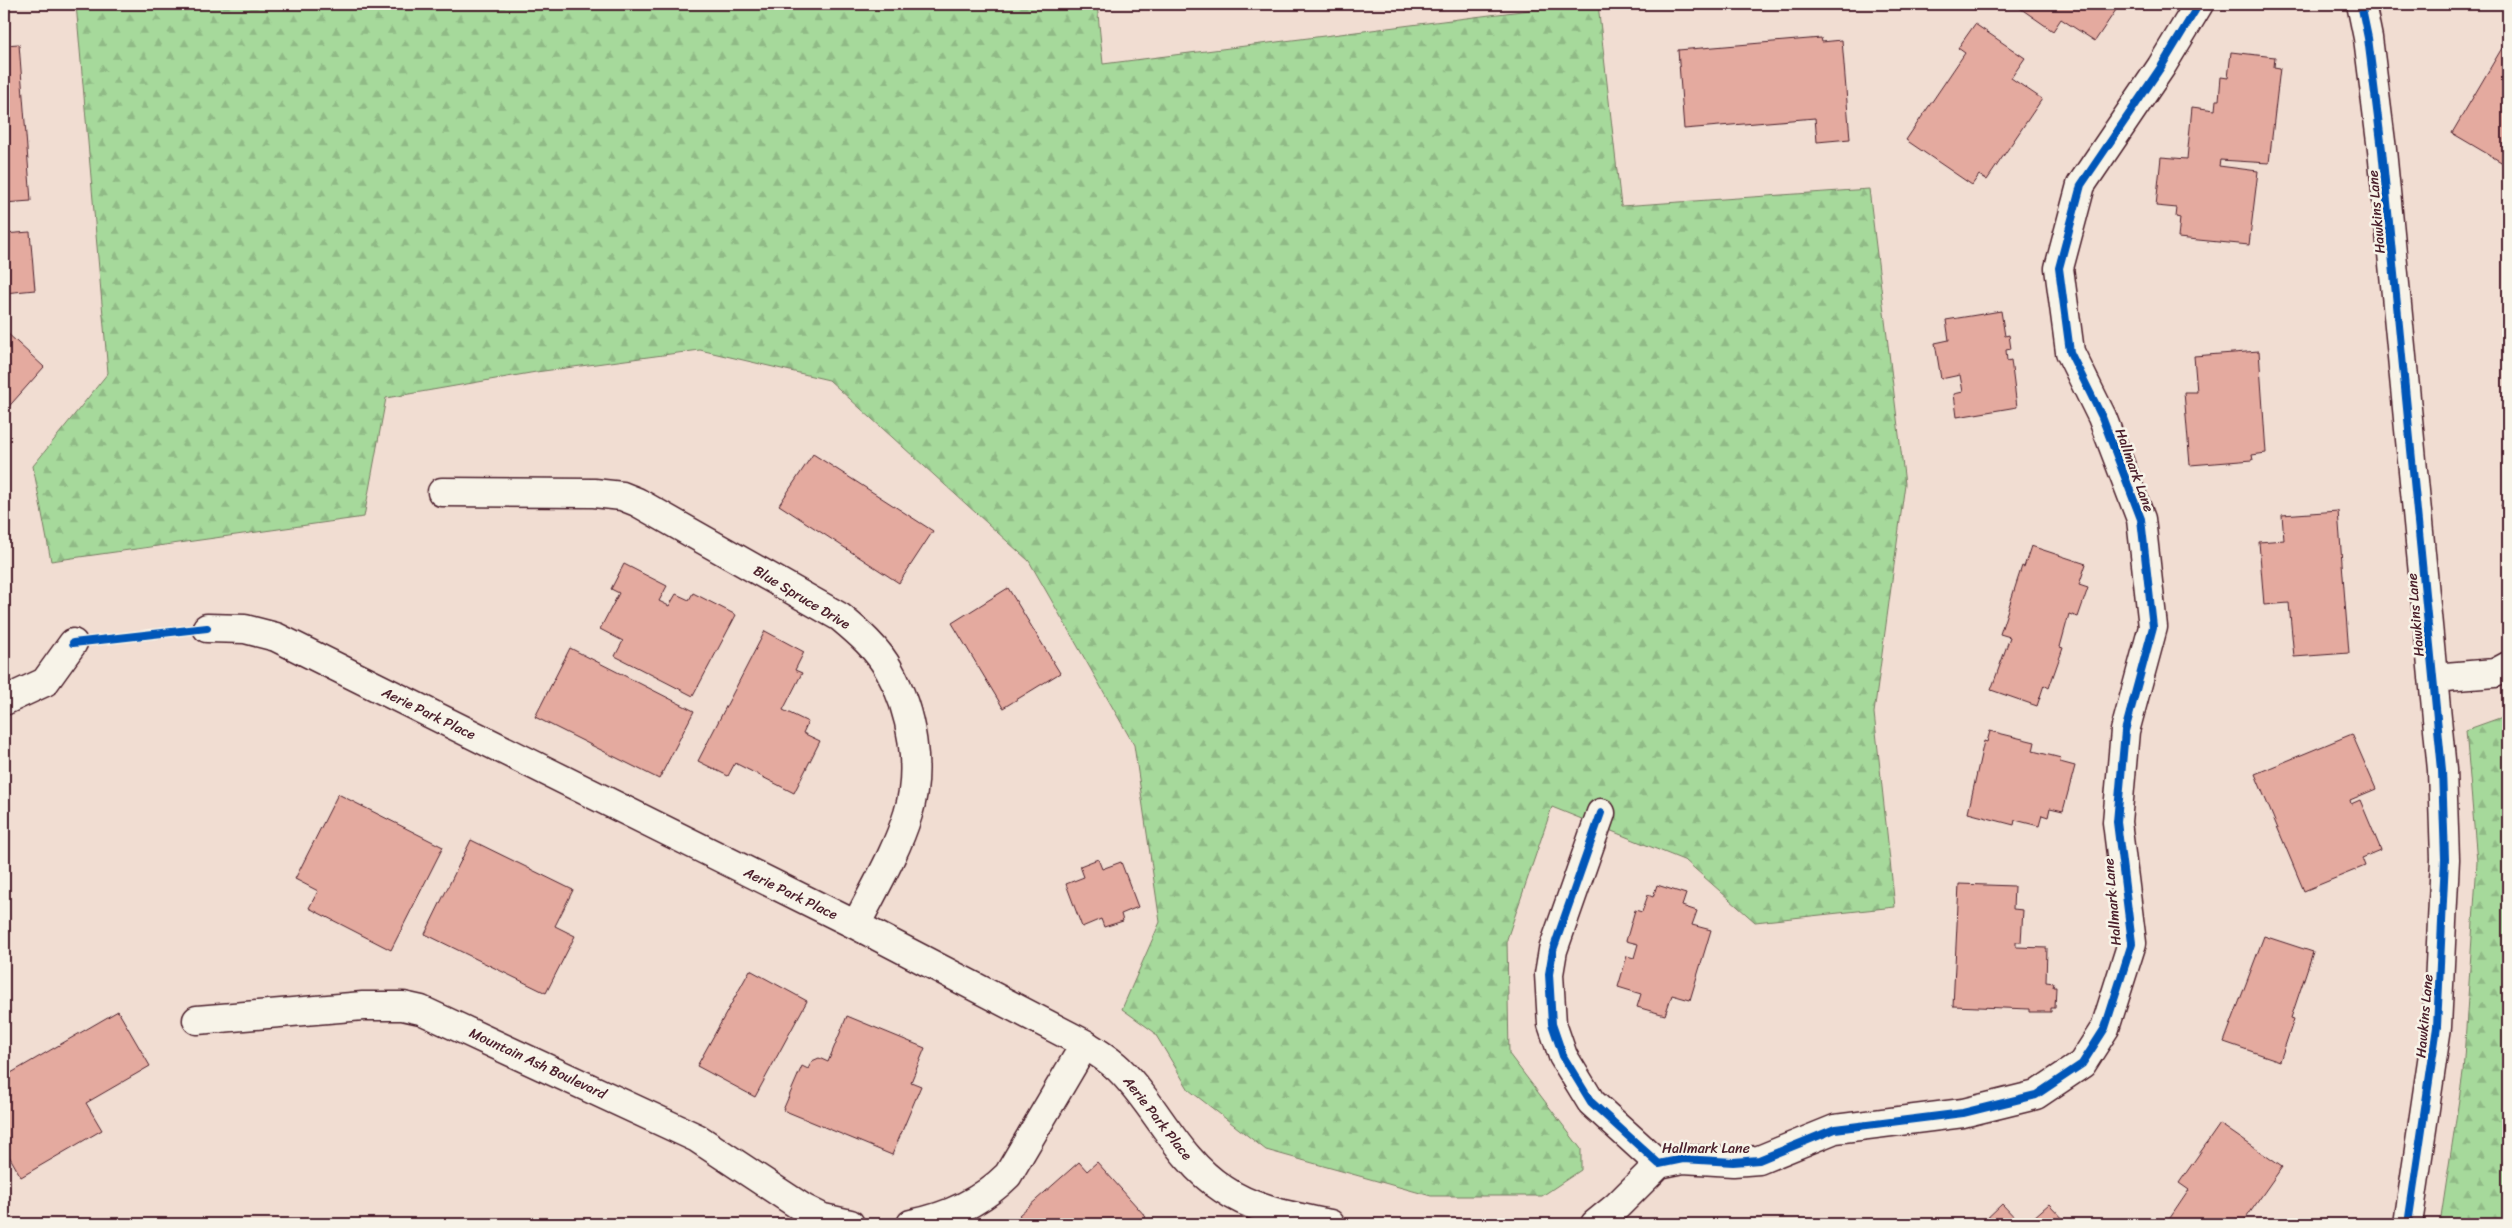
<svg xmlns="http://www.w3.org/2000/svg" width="2512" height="1228" viewBox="0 0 2512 1228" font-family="Sriracha,sans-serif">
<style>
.forest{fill:url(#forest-firs);stroke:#787c63}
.building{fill:#e4aa9f;stroke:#4a1f2b}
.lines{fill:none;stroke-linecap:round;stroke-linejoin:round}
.minor-casing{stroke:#4a1f2b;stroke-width:31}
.minor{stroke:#f7f3e8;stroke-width:28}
.cycleway-casing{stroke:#f7f3e8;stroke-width:11}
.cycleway{stroke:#0057b8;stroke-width:8}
.labels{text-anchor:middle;stroke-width:5;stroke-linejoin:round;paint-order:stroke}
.street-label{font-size:14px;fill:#4a1f2b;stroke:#f7f3e8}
</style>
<defs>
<pattern id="forest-firs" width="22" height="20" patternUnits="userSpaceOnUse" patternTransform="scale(1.25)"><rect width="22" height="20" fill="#a6d99b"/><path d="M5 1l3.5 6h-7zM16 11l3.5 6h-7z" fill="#90ba86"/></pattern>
</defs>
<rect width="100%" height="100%" fill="#f1ddd2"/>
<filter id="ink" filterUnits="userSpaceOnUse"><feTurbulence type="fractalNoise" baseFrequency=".02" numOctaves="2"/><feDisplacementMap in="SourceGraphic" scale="10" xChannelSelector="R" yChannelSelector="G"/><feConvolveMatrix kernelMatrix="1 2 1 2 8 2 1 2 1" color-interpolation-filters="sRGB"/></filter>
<g filter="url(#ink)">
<path class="forest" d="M76,4H1097L1103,64L1577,4H1598L1621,206L1869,189L1905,484L1874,713L1895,907L1755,922L1686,861L1552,807L1507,939L1509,1054L1581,1149V1170L1542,1196H1431L1266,1150L1189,1090L1154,1032L1122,1009L1160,922L1134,745L1029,561L829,380L700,350L536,372L386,398L364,517L51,561L33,466L108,373Z
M2508,715V1224H2440L2463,1073L2477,862L2466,730Z"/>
<path class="building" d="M2014,4H2120L2095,41L2061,19L2053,31Z
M1975,24L2025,58L2011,78L2042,99L1987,180L1979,175L1972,185L1906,140L1965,53L1958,48Z
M1821,38L1822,42L1842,40L1850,139L1817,142L1815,118L1684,129L1678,50Z
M19,44L31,201L4,203V45Z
M2502,48L2508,51V166L2452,133Z
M2231,52L2275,57L2274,67L2280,68L2269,163L2220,160L2219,166L2258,171L2249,245L2178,238L2180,218L2176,217L2177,208L2156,206L2161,157L2187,159L2192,107L2215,110L2216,100H2219L2221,77L2228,78Z
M30,232L35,290L4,293V234Z
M2001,311L2005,336L2009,335L2011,349L2006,350L2007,361L2011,360L2017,407L1957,417L1954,394L1963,392L1960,375L1941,379L1935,343L1949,340L1946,320Z
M5,331L44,367L4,412V333Z
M2259,351L2266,453L2252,455L2253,460L2190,465L2184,392H2197L2194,356Z
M813,454L933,531L899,583L779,505Z
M2508,491V509L2501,506Z
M2338,511L2349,653L2294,657L2289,603L2264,605L2259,542L2284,540L2282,515Z
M2031,546L2086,564L2079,585L2088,588L2078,617L2069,614L2060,647L2063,648L2049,688L2044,685L2037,706L1991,690L2010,637L2000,634L2022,566L2024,567Z
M624,564L667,586L659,601L669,606L676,594L689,600L693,593L736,615L693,696L615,656L623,641L600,629L619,593L611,589Z
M1008,588L1060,673L1003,708L952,623Z
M765,631L804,652L795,670L802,673L783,710L808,722L803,733L820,741L794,793L735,763L728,776L698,761Z
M570,648L694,711L659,779L535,717Z
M1990,731L2035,742L2033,751L2061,758L2060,762L2075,766L2063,811L2050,808L2048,817L2042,815L2039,826L2015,820L2014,825L1968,813L1984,741L1987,742Z
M2352,734L2376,789L2350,800L2351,804L2360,800L2381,850L2362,858L2365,866L2304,891L2255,774Z
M338,794L443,847L391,950L309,908L318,891L295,879Z
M471,840L573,890L555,926L575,936L546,993L425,934Z
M1098,859L1102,869L1121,862L1138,907L1121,914L1123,921L1104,927L1101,919L1082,927L1066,884L1084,877L1080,866Z
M1959,884L2014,886L2013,909L2023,910L2021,942H2016V947L2047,948L2046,982L2054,983L2053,987H2056L2055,1008H2051V1012H2029V1009L1953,1006Z
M1657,885L1686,894L1682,906L1697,911L1692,925L1711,930L1690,1000L1672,995L1665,1015L1637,1007L1641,994L1618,987L1627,956L1634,958L1638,944L1626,941L1635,910L1642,912L1648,895L1653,897Z
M2264,936L2313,952L2291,1018L2294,1019L2280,1061L2224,1042Z
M750,970L807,1001L755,1097L697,1066Z
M118,1011L150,1066L86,1103L102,1130L21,1177L4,1147V1077Z
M847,1016L925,1048L911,1082L921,1086L892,1155L783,1110L802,1066L808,1069L812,1061L819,1058L828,1062Z
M2220,1124L2282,1167L2242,1224H2173L2168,1221L2189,1190L2179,1183Z
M1079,1162L1087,1171L1097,1162L1146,1217L1137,1224H1027L1019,1215Z
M2002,1204L2021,1224H1981Z
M2049,1204L2068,1224H2026Z"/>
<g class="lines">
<g class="minor-casing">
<path id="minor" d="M2361,4L2368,38L2382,150L2442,770L2445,859L2437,1027L2408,1224
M442,492L594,493L622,496L637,502L840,617C858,632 878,649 889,670C912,711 922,769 908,814C896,853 874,889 856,925
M207,628L245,629L276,637L856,925L1085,1044C1096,1052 1109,1059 1119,1069C1157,1106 1177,1159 1223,1189C1255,1211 1292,1216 1330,1224
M2433,678L2495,673L2508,666
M4,701L45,682L73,643
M1601,813L1553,950L1549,974L1552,1024L1563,1056L1591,1102L1659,1164L1683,1159L1733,1162L1759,1160L1835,1129L1963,1113L2036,1095L2082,1064L2105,1028L2132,943L2117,822L2125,731L2153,627L2141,519L2102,417L2070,352L2059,268L2081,185L2161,67L2199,4
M197,1020L363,1006H403L421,1010L697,1138L803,1208L823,1218L850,1224
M911,1224C948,1217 981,1202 1008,1175L1085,1044
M1595,1224L1617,1206L1659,1164"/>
</g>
<use href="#minor" class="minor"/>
<g class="cycleway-casing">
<path id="cycleway" d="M2361,4L2368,38L2382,150L2442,770L2445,859L2437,1027L2408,1224
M73,643L207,628
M1601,813L1553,950L1549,974L1552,1024L1563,1056L1591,1102L1659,1164L1683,1159L1733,1162L1759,1160L1835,1129L1963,1113L2036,1095L2082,1064L2105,1028L2132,943L2117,822L2125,731L2153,627L2141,519L2102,417L2070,352L2059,268L2081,185L2161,67L2199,4"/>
</g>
<use href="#cycleway" class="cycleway"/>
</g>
</g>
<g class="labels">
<g class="street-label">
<text transform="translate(2376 212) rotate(-95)" y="5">Hawkins Lane</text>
<text transform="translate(2135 470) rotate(70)" y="5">Hallmark Lane</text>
<text transform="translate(802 597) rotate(31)" y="5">Blue Spruce Drive</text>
<text transform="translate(2415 615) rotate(-95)" y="5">Hawkins Lane</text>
<text transform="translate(429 713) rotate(26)" y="5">Aerie Park Place</text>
<text transform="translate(791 893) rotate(26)" y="5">Aerie Park Place</text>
<text transform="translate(2112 902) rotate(-95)" y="5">Hallmark Lane</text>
<text transform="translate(2424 1016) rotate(-85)" y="5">Hawkins Lane</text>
<text transform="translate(538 1063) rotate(25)" y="5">Mountain Ash Boulevard</text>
<text transform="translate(1158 1118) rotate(52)" y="5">Aerie Park Place</text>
<text x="1706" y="1153">Hallmark Lane</text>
</g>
</g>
<rect width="2512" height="1228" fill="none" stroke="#f7f3e8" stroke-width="20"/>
<rect x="10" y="10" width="2492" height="1208" fill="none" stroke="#4a1f2b" stroke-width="2" filter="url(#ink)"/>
</svg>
